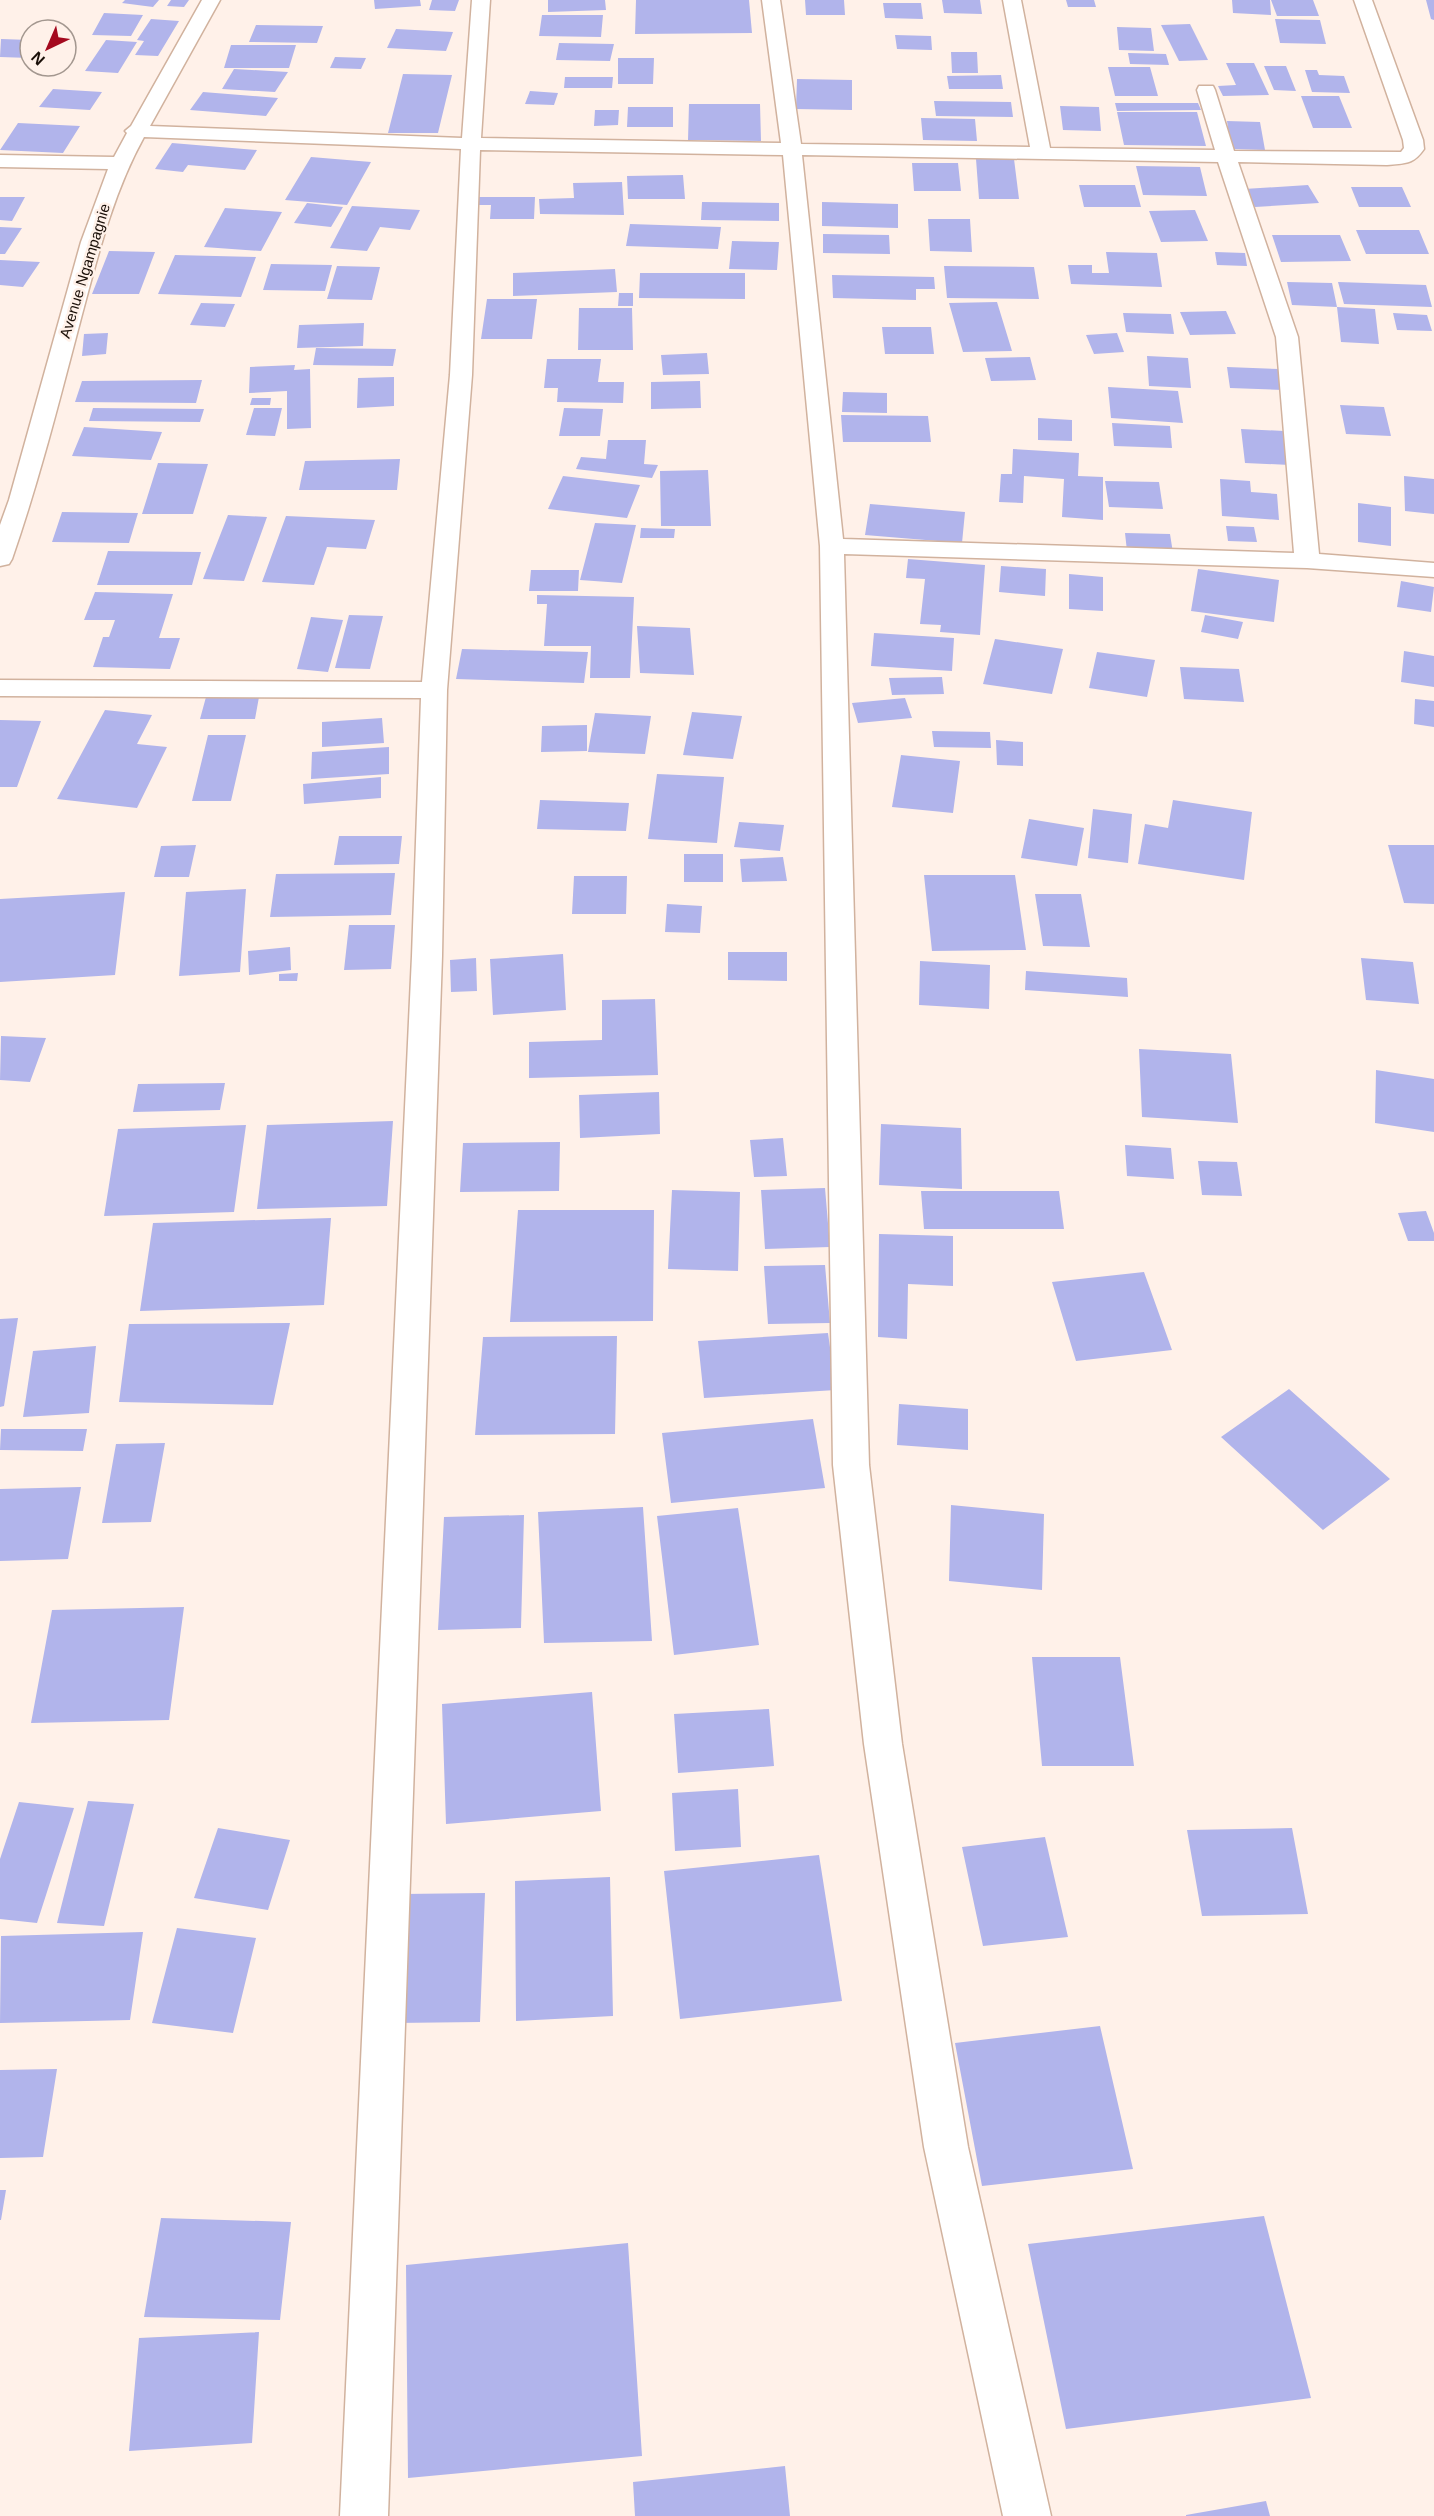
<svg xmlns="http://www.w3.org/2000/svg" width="1434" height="2516" viewBox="0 0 1434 2516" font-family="Helvetica,sans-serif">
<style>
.building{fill:#b1b4eb}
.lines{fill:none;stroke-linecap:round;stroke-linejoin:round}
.minor-casing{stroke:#d1b29e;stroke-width:3}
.minor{fill:#fff;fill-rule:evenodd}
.labels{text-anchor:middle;stroke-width:5;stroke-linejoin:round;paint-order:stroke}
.far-street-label{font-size:15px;fill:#1a0f08;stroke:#fff1e9}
</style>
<rect width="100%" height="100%" fill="#fff1e9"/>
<path class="building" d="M125,0H159L153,7L122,3Z
M171,0H189L184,7L167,6Z
M374,0H420L421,6L375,9Z
M432,0H459L455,11L429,10Z
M548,0H605L606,10L548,12Z
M636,0H749L752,33L635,34Z
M805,0H844L845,15H806Z
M942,0H980L982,14L944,13Z
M1066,0H1094L1096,7H1068Z
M1232,0H1270L1271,15L1233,13Z
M1271,0H1313L1319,16H1277Z
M1426,0H1434V20L1431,19Z
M883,3H921L923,19L885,18Z
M104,13L143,15L131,36L92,35Z
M542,15H603L601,37L539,36Z
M151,19L179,21L158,56L135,55L144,41L137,40Z
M1275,19L1320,20L1326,44L1280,43Z
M1190,24L1208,60L1179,61L1161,25Z
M256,25L323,26L317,43L249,42Z
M1117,27L1151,28L1154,51L1119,50Z
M396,29L453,32L446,51L387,48Z
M895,35L931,36L932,50L897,49Z
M1,39L30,40V58L0,57Z
M106,40L137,42L118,73L85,71Z
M559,43L614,44L610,61L556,60Z
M231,45H296L289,68H224Z
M951,52H977L978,73H952Z
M1128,53L1166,54L1169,65L1130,64Z
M335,57L366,58L361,69L330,68Z
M618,58H654L653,84H618Z
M1226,63H1254L1269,95L1223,96L1218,86L1236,85Z
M1264,66H1286L1296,91L1274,90Z
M1108,67H1150L1158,96H1115Z
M234,69L288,72L275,92L222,89Z
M1305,70H1317L1319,75L1344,76L1350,93L1312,92Z
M403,74L452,75L438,133H388Z
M1001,75L1003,89H949L947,76Z
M565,77H613L612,88H564Z
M797,79L852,80V110L796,109Z
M53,89L102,92L90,110L39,107Z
M530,91L558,93L554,105L525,104Z
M203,92L278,98L266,116L190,110Z
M1301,96H1339L1352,128H1313Z
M934,101L1011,102L1013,117L936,116Z
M1115,103H1198L1201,110L1117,111Z
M689,104H760L761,141L688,140Z
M1060,106L1099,107L1101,131L1063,130Z
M628,107H673V127H627Z
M595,110H619L618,125L594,126Z
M1117,112H1197L1206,146L1124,145Z
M921,118L975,119L977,141L923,140Z
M1227,121L1260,122L1265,150L1231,149Z
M18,123L80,126L63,153L0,150Z
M172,143L257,150L245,170L188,165L183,172L155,169Z
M311,157L371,162L347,205L285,200Z
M976,159H1014L1019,199H979Z
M912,163H958L961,191H914Z
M1136,166L1200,167L1207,196L1143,195Z
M683,175L685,199H628L627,176Z
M622,182L624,215L540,214L539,199L574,198L573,183Z
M1079,185H1135L1141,207H1084Z
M1308,185L1319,203L1255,207L1244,189Z
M1351,187H1402L1411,207H1359Z
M0,197H25L12,221L0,220Z
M477,197H535L534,219H490L491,205H477Z
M702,202L779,203V221L701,220Z
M822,202L898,204V228L822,226Z
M307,203L343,207L331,227L294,223Z
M352,206L420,210L410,230L380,227L367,251L330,248Z
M225,208L282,212L261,251L204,247Z
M1195,210L1208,241L1161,242L1149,211Z
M928,219H970L972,252L930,251Z
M630,224L721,227L718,249L626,246Z
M0,227L22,228L5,254H0Z
M1356,230H1419L1429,254H1366Z
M823,234L889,235L890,254L823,253Z
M1272,235H1340L1351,261L1281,262Z
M732,241L779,242L777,270L729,269Z
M109,251L155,252L139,294H92Z
M1106,252L1157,253L1162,287L1071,284L1068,265H1092V273H1109Z
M1215,252L1245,253L1247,266L1217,265Z
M175,255L256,257L241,297L158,294Z
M0,260L40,262L23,287L0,285Z
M271,264L332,265L325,291L263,290Z
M337,266L380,267L372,300L327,299Z
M944,266L1034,267L1039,299L947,298Z
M615,269L617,292L513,296V273Z
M640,273H745V299L639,298Z
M832,275L934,277L935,289H916V300L833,298Z
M1287,282L1332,283L1337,307L1292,305Z
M1338,282L1426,285L1432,307L1344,304Z
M619,293H633V306H618Z
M487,299H537L532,339H481Z
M997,302L1012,351L963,352L949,303Z
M201,303L235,304L225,327L190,325Z
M1337,307L1375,309L1379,344L1341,342Z
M579,308H632L633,350H578Z
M1226,311L1236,334L1190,335L1180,312Z
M1123,313L1171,314L1174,334L1126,332Z
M1393,313L1427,315L1432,331L1397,330Z
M364,323L363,346L297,348L299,325Z
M882,327H931L934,354H885Z
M108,333L106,354L82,356L84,334Z
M1117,333L1124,352L1094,354L1086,335Z
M316,348L396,349L393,366L313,365Z
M707,353L709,374L663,375L661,355Z
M1147,356L1188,358L1191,388L1149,386Z
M1030,357L1036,380L991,381L985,358Z
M547,359H601L598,382H624L623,403L557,402L558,388H544Z
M295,365L294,370L310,369L311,428L287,429V391L249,393L250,367Z
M1227,367L1279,369L1283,390L1230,388Z
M394,377V406L357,408L358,378Z
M202,380L196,403L75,402L82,381Z
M700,381L701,408L651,409V382Z
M1108,387L1178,391L1183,423L1111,418Z
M843,392L887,393V413L842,412Z
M252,398H271L270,405H250Z
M1340,405L1384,407L1391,436L1346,434Z
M93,408L204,409L200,422L89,421Z
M254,408H282L275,436L246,435Z
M564,408L603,409L600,436H559Z
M841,415L928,416L931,442H843Z
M1038,418L1072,420V441L1038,440Z
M1112,423L1170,426L1172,448L1114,446Z
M84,427L162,432L151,460L72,456Z
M1241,429L1284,431L1290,465L1245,463Z
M608,440H646L644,464L658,465L652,478L576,469L581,457L606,459Z
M1013,449L1079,453L1078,476L1103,477V520L1062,517L1064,479L1024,476L1023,503L999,502L1001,474H1012Z
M400,459L397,490H299L305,461Z
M158,463L208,464L193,514H142Z
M708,470L711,526H661L660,471Z
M563,476L640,485L627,518L548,509Z
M1404,476L1434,479V514L1405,511Z
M1220,479L1250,481L1251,492L1277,494L1279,520L1222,516Z
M1105,481L1159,482L1163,509L1109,507Z
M1358,503L1391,507V546L1358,542Z
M870,504L965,512L962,543L865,535Z
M62,512L138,513L129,543L52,542Z
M228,515L267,517L244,581L203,579Z
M286,516L375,520L366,549L327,547L314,585L262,582Z
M595,523L636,525L622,583L580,580Z
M1226,526L1254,527L1257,542L1228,541Z
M641,528L675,529L674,538H640Z
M1125,533L1170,534L1173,553L1127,551Z
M108,551L201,552L192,585H97Z
M908,559L985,565L980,635L940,632L941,625L920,624L925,579L906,578Z
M1001,566L1046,569L1045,596L999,592Z
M1198,569L1279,580L1274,622L1191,611Z
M531,570H579L578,591H529Z
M1069,574L1103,577V611L1069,609Z
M1401,581L1434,587L1431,612L1397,607Z
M95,592L173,594L159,638H180L170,669L93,667L103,637H109L115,620H84Z
M537,595L634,597L630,678H590L591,646H544L547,604H537Z
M349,615L383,616L370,669L335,668Z
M1205,615L1243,622L1238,639L1201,632Z
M311,617L343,620L328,672L297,669Z
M637,626L690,628L694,675L640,673Z
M874,633L954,638L952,671L871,666Z
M995,639L1063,649L1052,694L983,684Z
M462,649L588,652L584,683L456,679Z
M1404,651L1434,656V687L1401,682Z
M1097,652L1155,660L1147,697L1089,688Z
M1180,667L1239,669L1244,702L1184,699Z
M942,677L944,694L892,695L889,678Z
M206,697H259L255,719H200Z
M905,698L912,718L858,723L852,703Z
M1415,699L1434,701V727L1414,724Z
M105,710L152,715L137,744L167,747L137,808L57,799Z
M692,712L742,716L733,759L683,755Z
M595,713L651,716L645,754L588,752Z
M382,718L384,743L322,747V722Z
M0,720L41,721L17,787H0Z
M587,725V751L541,752L542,726Z
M932,731L990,732L991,748L934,747Z
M208,735H246L231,801H192Z
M996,740L1023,742V766L997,765Z
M389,747V774L311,779L312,752Z
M901,755L960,761L953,813L892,807Z
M657,774L724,777L717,843L648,839Z
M381,777V798L304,804L303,784Z
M540,800L629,803L626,831L537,829Z
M1173,800L1252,812L1244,880L1138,864L1145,824L1168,828Z
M1093,809L1132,814L1128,863L1088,858Z
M1029,819L1084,828L1077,866L1021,858Z
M739,822L784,825L780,851L734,847Z
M339,836H402L399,864L334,865Z
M196,845L189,877H154L161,846Z
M1388,845H1434V904L1404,903Z
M684,854H723V882H684Z
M783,857L787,881L742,882L740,859Z
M395,873L391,915L270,917L276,874Z
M924,875H1015L1026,950L932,951Z
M574,876H627L626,914H572Z
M246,889L240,972L179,976L186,892Z
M125,892L115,975L0,982V899Z
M1035,894H1081L1090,947L1043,946Z
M667,904L702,906L700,933L665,932Z
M349,925H395L391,969L344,970Z
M290,947L291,970L249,975L248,951Z
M728,952H787V981L728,980Z
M563,954L566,1010L493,1015L490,959Z
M476,958L477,991L451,992L450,960Z
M1361,958L1413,962L1419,1004L1366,1000Z
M920,961L990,965L989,1009L919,1005Z
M1026,971L1127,978L1128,997L1025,990Z
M298,973L297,981H279V974Z
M655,999L658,1075L529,1078V1042L602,1040V1000Z
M1,1036L46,1038L30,1082L0,1080Z
M1139,1049L1231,1054L1238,1123L1142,1117Z
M1376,1070L1434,1079V1132L1375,1123Z
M225,1083L220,1110L133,1112L138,1084Z
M659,1092L660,1134L580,1138L579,1095Z
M393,1121L387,1206L257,1209L267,1125Z
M881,1124L961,1128L962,1189L879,1185Z
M246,1125L234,1212L104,1216L118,1129Z
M783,1138L787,1176L754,1177L750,1140Z
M560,1142L559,1191L460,1192L463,1143Z
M1125,1145L1171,1148L1174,1179L1127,1176Z
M1198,1161L1237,1162L1242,1196L1202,1195Z
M825,1188L830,1247L765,1249L761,1190Z
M672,1190L740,1192L738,1271L668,1269Z
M921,1191H1059L1064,1229H924Z
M518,1210H654L653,1321L510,1322Z
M1426,1211L1434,1233V1241H1408L1398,1213Z
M331,1218L324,1305L140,1311L153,1223Z
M879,1234L953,1236V1286L908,1284L907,1339L878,1337Z
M825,1265L830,1323L768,1324L764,1266Z
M1144,1272L1172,1350L1076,1361L1052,1282Z
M18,1318L4,1406L0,1407V1319Z
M290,1323L273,1405L119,1402L129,1324Z
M828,1333L836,1390L704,1398L698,1341Z
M617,1336L615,1434L475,1435L483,1337Z
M96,1346L89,1413L23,1417L33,1351Z
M1289,1389L1390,1479L1323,1530L1221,1437Z
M899,1404L968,1409V1450L897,1445Z
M813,1419L825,1488L671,1503L662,1433Z
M1,1429H87L83,1451L0,1450Z
M165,1443L151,1522L102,1523L116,1444Z
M81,1487L68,1559L0,1561V1489Z
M951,1505L1044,1514L1042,1590L949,1581Z
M643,1507L652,1641L544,1643L538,1512Z
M738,1508L759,1645L674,1655L657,1516Z
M524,1515L521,1628L438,1630L444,1517Z
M184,1607L169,1720L31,1723L52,1610Z
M1032,1657H1120L1134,1766H1042Z
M592,1692L601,1811L446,1824L442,1704Z
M769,1709L774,1766L678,1773L674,1714Z
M738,1789L741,1847L675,1851L672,1793Z
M88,1801L134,1804L104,1926L57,1923Z
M19,1802L74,1808L37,1923L0,1919V1859Z
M218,1828L290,1840L268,1910L194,1898Z
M1292,1828L1308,1914L1202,1916L1187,1830Z
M1045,1837L1068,1937L983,1946L962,1847Z
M819,1855L842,2001L680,2019L664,1871Z
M610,1877L613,2016L516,2021L515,1881Z
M485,1893L480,2022L394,2023L403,1894Z
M177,1928L256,1938L233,2033L152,2023Z
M143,1932L130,2020L0,2023L1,1936Z
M1100,2026L1133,2169L982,2186L955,2043Z
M57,2069L43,2157L0,2158V2070Z
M0,2190H6L1,2220H0Z
M1264,2216L1311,2398L1066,2429L1028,2244Z
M161,2218L291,2222L280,2320L144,2317Z
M628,2243L642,2456L408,2478L406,2265Z
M259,2332L252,2443L129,2451L139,2338Z
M785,2466L790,2516H635L633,2482Z
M1266,2501L1270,2516H1186V2515Z"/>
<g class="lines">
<g class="minor-casing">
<path id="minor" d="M202,0H220L150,126L462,138L472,0H490L481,138L781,143L762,0H780L801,144L1030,147L1003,0H1021L1050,148L1215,150L1197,90L1199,86H1213L1215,90L1234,151L1401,152L1404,148L1403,140L1354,0H1372L1423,140L1424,149C1413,165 1405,163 1387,165L1238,162L1298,337L1319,554L1434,563V577L1307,568L844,554L869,1465L902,1744L968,2147L1051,2516H1003L924,2147L864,1744L833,1465L820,546L783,155L480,150L472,375L447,690L442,956L388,2516H340L412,956L421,698L0,696V680L422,682L450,375L461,149L144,137C112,195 97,259 80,322C59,402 39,481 12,559L9,564L0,566V525L9,500L81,242L108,169L0,167V155L114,157L127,133L125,131L131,126ZM802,155L1218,162L1276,337L1294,553L843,539Z"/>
</g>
<use href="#minor" class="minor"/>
</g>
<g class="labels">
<g class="far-street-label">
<text transform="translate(85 271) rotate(-73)" y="5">Avenue Ngampagnie</text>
</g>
</g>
<g transform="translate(48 48) rotate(224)"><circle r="28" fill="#fff1e9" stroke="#a3978f" stroke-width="1.5"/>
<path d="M0-4.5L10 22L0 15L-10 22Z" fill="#a4091e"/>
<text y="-9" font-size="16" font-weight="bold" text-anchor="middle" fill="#1a0f08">N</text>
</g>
</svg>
